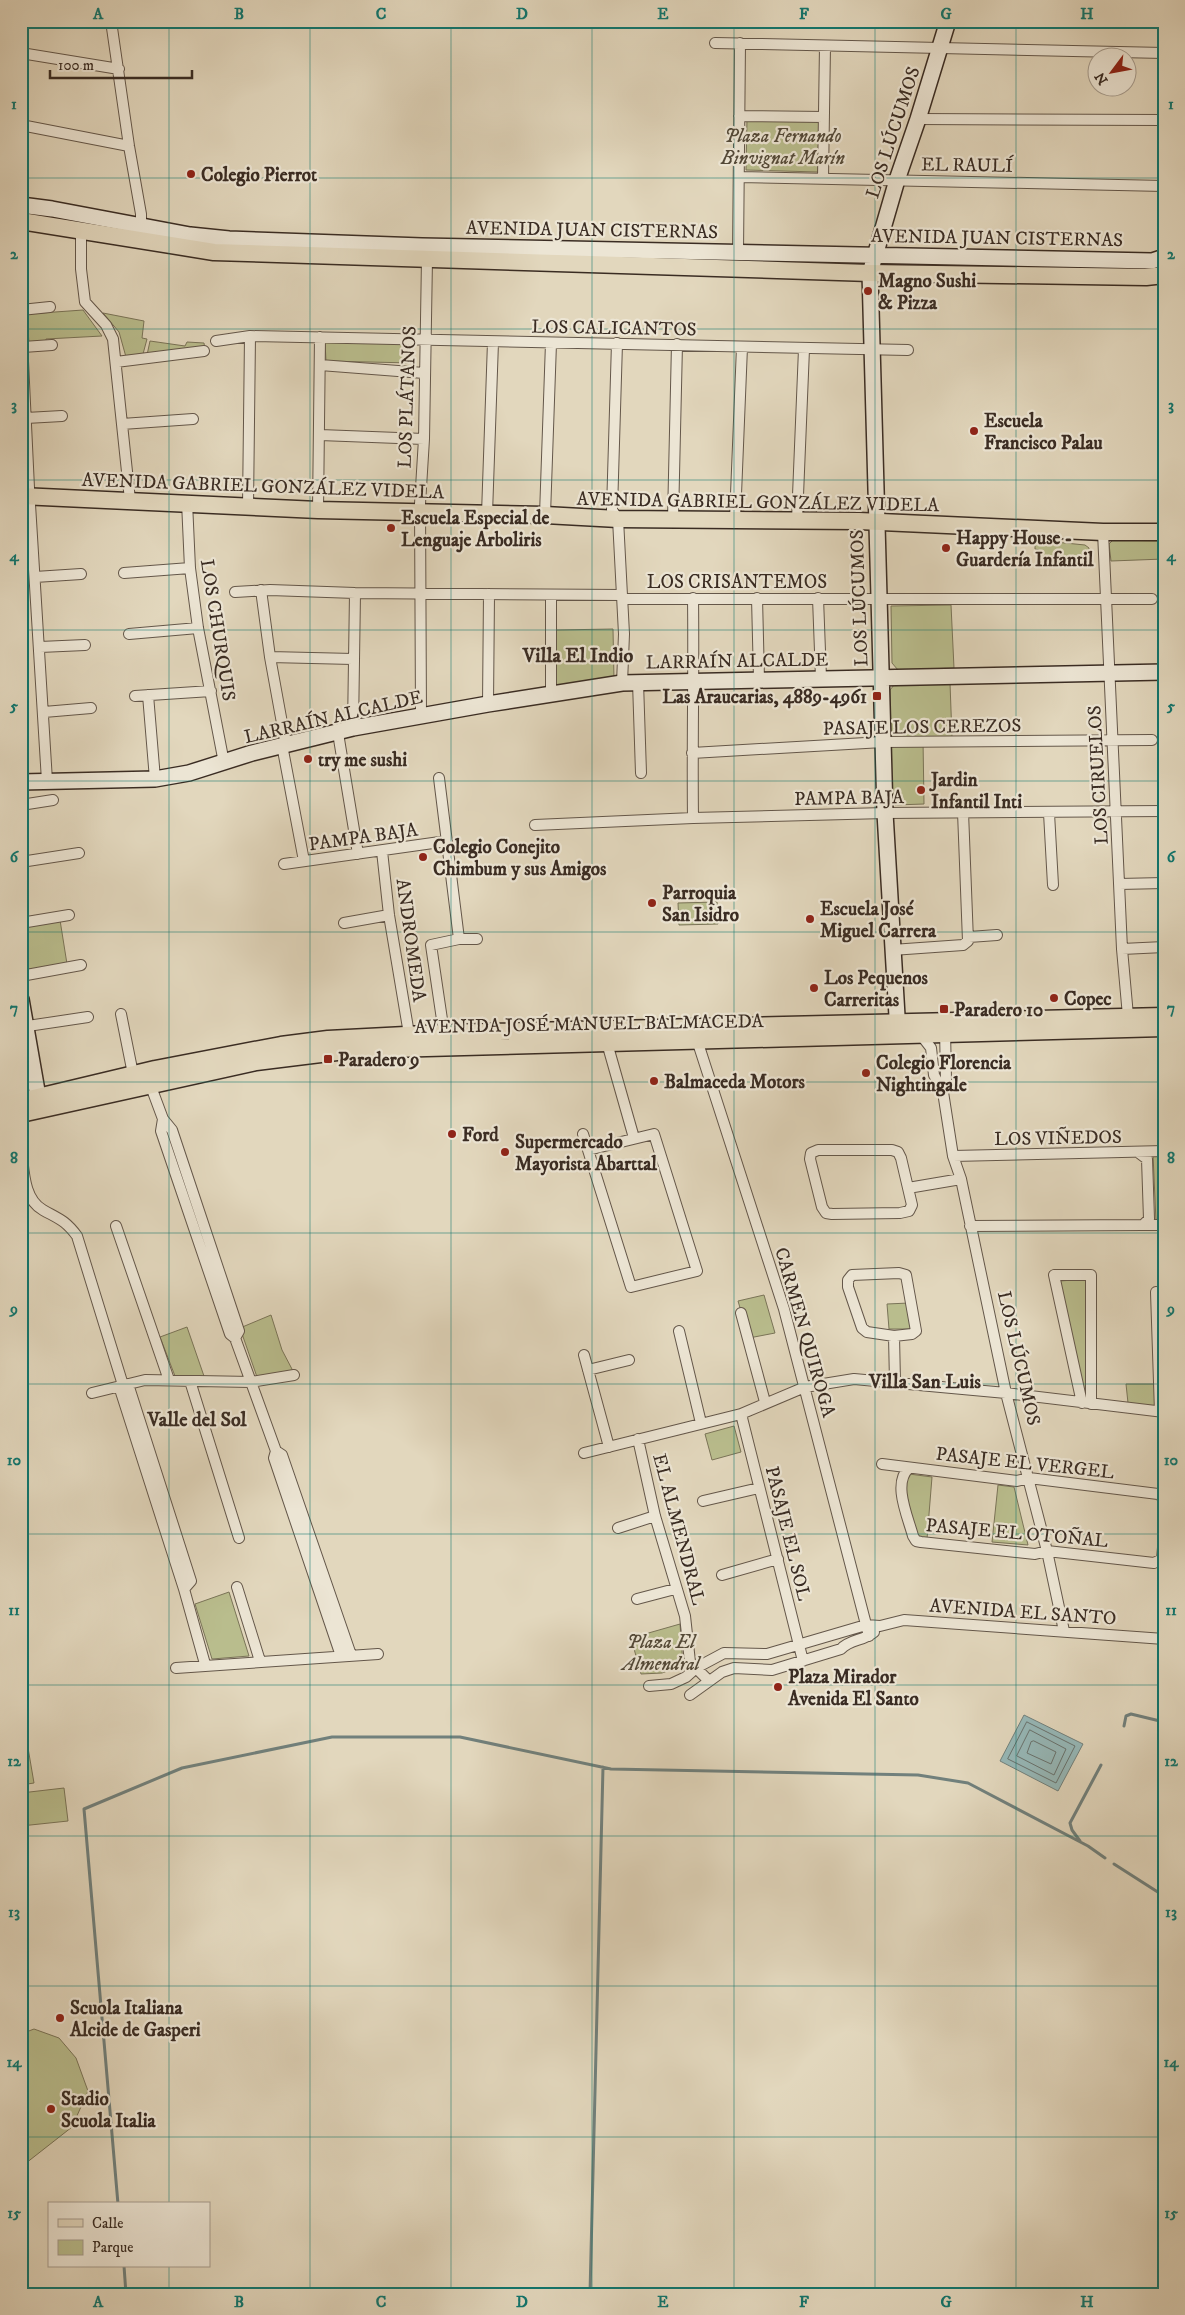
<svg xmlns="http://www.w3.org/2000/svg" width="1185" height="2315" viewBox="0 0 1185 2315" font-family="'IM FELL DW Pica',serif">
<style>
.green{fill:#b9bd8d;stroke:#7a7458}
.water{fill:#96b8b8;stroke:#71807c}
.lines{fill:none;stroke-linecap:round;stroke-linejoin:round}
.shore{stroke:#68726e;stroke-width:1}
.stream{stroke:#71807c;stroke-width:3}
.street-casing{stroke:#64574a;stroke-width:12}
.secondary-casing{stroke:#3a2c23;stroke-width:18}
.primary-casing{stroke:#3a2c23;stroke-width:19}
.street{stroke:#ece5d4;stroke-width:10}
.secondary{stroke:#ece5d4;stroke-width:15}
.primary{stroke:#e2d7bd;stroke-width:16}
.grid{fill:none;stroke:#0f766e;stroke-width:1;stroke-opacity:0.55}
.poi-dot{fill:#8f2418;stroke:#ece5d4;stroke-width:2}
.labels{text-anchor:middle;stroke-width:4.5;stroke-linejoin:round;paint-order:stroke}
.street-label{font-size:19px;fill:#3a2c23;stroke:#ece5d4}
.park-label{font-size:19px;font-style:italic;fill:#534938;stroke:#ece5d4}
.poi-label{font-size:19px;font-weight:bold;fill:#3a2c23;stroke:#ece5d4;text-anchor:start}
.neighbourhood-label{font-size:20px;font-weight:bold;fill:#3a2c23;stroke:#ece5d4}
.neatline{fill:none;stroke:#0f766e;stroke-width:2}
.grid-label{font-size:16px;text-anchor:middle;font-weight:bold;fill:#0f766e}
</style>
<rect width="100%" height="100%" fill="#e2d7bd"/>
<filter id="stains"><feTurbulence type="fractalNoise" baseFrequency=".004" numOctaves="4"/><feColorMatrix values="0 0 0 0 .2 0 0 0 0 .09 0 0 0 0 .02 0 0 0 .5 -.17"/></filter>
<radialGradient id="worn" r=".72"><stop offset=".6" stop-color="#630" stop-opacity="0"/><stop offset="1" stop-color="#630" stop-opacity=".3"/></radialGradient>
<path class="green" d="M747,119L819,121L818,172L746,170Z
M83,310L102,336L46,339V342L29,344L27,314Z
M103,313L144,321L142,338L147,339L143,354L126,357L119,332Z
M150,341L185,346L187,342L204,343L205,350L147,355Z
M325,342H412V363L326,361Z
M1035,540L1085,545L1089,548L1090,566H1039V550L1035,549Z
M1113,540L1164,541V559L1111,561L1109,544Z
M951,605L954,668L898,670L892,663L891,606Z
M613,629L614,680L555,689L556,630Z
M950,683L952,737L923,739L924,804L895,805L891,800L890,690L894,685Z
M717,902L718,924L679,925L678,903Z
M60,920L67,964L25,971L21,951V926Z
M1153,1154H1164V1222H1156Z
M1087,1279L1088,1394H1084L1060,1281Z
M764,1295L775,1333L749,1338L738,1301Z
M909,1303L912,1329H889L887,1304Z
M271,1315L282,1350L293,1371L257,1377L240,1328Z
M187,1327L205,1379L175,1376L160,1337Z
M1126,1384H1154L1156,1407L1128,1403Z
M734,1426L741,1452L712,1460L705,1434Z
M909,1474L932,1477L927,1539L919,1537L915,1534L904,1482Z
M998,1485L1014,1487L1028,1545L992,1542Z
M229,1592L249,1656L212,1659L195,1604Z
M680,1624L683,1665L662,1673L641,1674L631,1638Z
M27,1742L34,1783L21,1785V1743Z
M64,1788L68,1821L21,1826V1793Z
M34,2029L59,2038L76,2058L88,2091L72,2127L21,2167V2034Z"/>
<path class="water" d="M1024,1715L1083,1744L1058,1791L1000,1761Z"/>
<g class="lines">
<path class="shore" d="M1027,1722L1075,1746L1056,1783L1008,1759Z
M1030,1730L1066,1749L1054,1775L1017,1756Z
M1034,1741L1056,1752L1051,1764L1027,1753L1031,1742Z"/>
<path class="stream" d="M1124,1726L1126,1716L1131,1714L1164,1722
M1080,1841L1072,1830L1070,1823L1101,1765
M1114,1864L1164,1896
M118,2204L84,1809L182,1768L332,1737H460L611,1769L918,1775L968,1783L1088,1846L1105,1858
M124,2266L126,2294
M590,2294L603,1767"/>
<g class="street-casing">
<path id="street" d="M111,21L129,146L141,214V226
M715,43L1164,53
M21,53L119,69
M739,116L824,117
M918,119L1164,120
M21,125L129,146
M739,177L1164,186
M823,178L825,46
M81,231V269L85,302L106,325L113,339L130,500
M738,252L740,43
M21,310L50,307
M21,319L29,488L47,781
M216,341L250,336L908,350
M617,343L612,510L618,519L624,634L622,683
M23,347L52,345
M116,362L204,351
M320,365L424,373
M26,418L62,416
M122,424L193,419
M320,435L424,439
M187,502L190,568L198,628L224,763
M248,506L250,336
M318,510L320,337
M487,514L493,342
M545,515L551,343
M673,519L677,344
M735,519L742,347
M797,520L804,349
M1103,532L1122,949L1128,1016
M124,573L190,568
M35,577L81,574
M261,590L270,657L286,745
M235,592L270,590L355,593L622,595
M551,596V695
M693,598C694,671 692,744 693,818
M757,598L759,679
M818,598L821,678
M622,599H1152
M129,634L198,628
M40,647L85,645
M270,657L353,659
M638,682L641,773
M148,695L155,779
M135,696L211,691
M488,704L489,594
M44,712L91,708
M421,715L420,504L424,439L427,259
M353,728L355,593
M338,733L358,854
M282,745L304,861
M692,753L883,742L1152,740
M439,778L459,939
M21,805L53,800
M1049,813L1053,885
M535,825L693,818L885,813L1164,811
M382,851L389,915L409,1034
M21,862L79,853
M284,864L447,841
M1119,884L1164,883
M21,923L69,915
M344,923L389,915
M969,937L997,935
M1122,949L1164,947
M892,950L963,945L968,941L963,812
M21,976L81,965
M121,1014L133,1074
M21,1027L88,1017
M444,1033L431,945L459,939H477
M921,1035L931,1048L934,1075L943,1092L953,1156L961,1179L1006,1393L1047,1551L1064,1631
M697,1040L784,1309L869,1636
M607,1043L634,1138
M150,1084L163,1119L172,1130L239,1331L235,1338
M943,1092L946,1080L945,1029
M163,1119L161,1131L230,1334L235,1338L276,1451L274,1458L341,1656
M583,1134L588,1150L631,1287L697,1271L654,1134L588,1150
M21,1149C24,1169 23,1199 43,1210C59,1219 65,1220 77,1236L123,1385
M818,1150H892L898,1152L901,1158L912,1205L909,1211L900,1213L832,1214L826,1213L822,1207L810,1159L811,1153Z
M953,1156L1164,1151
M908,1188L961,1179
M1143,1225H1164
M116,1226L169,1380
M970,1226L1143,1225L1149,1219L1147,1159L1139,1153
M1156,1292L1160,1412
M741,1313L765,1402
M679,1331L701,1423
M894,1336L867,1332L862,1328L848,1287V1280L852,1275L899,1273L906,1275L916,1331L912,1334L894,1336L895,1382
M584,1355L609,1447
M588,1370L629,1360
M190,1381L239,1538
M128,1384L191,1581L184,1589
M119,1386L184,1589L205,1664
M92,1393L145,1380L251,1382L294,1375
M1082,1403L1054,1275H1091V1404
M741,1414L803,1661
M638,1439L655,1516L685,1616L690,1662L708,1680
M276,1451L282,1455L351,1655
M584,1453L741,1414L805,1387L854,1379L1006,1393L1164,1412
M882,1464L1017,1481L1029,1478L1158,1494L1164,1498
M909,1468C892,1483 908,1517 913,1536L916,1541L921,1542L1035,1554L1047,1551L1154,1563L1162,1559L1164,1536
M703,1501L759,1488
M618,1528L655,1516
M722,1575L778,1559
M237,1587L260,1661
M637,1599L675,1589
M176,1668L378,1654
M649,1686L671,1684L686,1677L696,1668L724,1653L767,1654L866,1625L880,1626L904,1620L1164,1639
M690,1695L722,1672L734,1668L772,1670L841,1649C850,1639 864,1641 874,1632"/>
</g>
<g class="secondary-casing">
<path id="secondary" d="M21,25L23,21
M21,205L52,209L190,235L229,239L422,246L1152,261L1164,257
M21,782L155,779L189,773L252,753L353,728L488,704L622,683L1164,672
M21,999L40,1108
M898,1033L885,813L870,273L897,180L918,119L948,21"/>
</g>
<g class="primary-casing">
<path id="primary" d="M21,221L214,252L870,273L1146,277L1164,275
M21,496L318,510L545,515L618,519L859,521L1103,532H1164
M21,1101L155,1069L281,1045L328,1039L444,1033L1164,1016
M21,1114L256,1062L353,1050L1164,1028"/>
</g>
<use href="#street" class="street"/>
<use href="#secondary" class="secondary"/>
<use href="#primary" class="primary"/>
</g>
<path class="grid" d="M169,21V2204M310,21V2294M451,21V2294M592,21V2294M734,21V2294M875,21V2294M1016,21V2294M21,178H1164M21,329H1164M21,480H1164M21,630H1164M21,781H1164M21,932H1164M21,1082H1164M21,1233H1164M21,1384H1164M21,1534H1164M21,1685H1164M21,1836H1164M21,1986H1164M21,2137H1164M169,2266V2294"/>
<g class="poi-dot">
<circle cx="191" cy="174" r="5"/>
<circle cx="868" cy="291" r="5"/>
<circle cx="974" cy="431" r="5"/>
<circle cx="391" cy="528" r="5"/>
<circle cx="946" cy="548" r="5"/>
<rect x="872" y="691" width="10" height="10" rx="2.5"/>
<circle cx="308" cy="759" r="5"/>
<circle cx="921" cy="790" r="5"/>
<circle cx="423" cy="857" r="5"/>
<circle cx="652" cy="903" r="5"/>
<circle cx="810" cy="919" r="5"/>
<circle cx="814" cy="988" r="5"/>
<circle cx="1054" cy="998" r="5"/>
<rect x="939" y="1004" width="10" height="10" rx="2.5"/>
<rect x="323" y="1054" width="10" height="10" rx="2.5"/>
<circle cx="866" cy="1073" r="5"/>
<circle cx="654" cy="1081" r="5"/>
<circle cx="452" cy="1134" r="5"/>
<circle cx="505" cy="1152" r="5"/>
<circle cx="778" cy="1687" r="5"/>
<circle cx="60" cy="2018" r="5"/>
<circle cx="51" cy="2109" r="5"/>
</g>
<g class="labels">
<g class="street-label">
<text transform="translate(892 132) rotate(-72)" y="7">LOS LÚCUMOS</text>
<text transform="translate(967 164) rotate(1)" y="7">EL RAULÍ</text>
<text transform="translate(592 229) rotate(1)" y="7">AVENIDA JUAN CISTERNAS</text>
<text transform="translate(997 237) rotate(1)" y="7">AVENIDA JUAN CISTERNAS</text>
<text transform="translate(614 327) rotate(1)" y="7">LOS CALICANTOS</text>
<text transform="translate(406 397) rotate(-88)" y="7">LOS PLÁTANOS</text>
<text transform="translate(263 485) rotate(2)" y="7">AVENIDA GABRIEL GONZÁLEZ VIDELA</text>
<text transform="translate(758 501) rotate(1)" y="7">AVENIDA GABRIEL GONZÁLEZ VIDELA</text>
<text x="737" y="588">LOS CRISANTEMOS</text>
<text transform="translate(858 598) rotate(-92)" y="7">LOS LÚCUMOS</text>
<text transform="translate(219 630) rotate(81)" y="7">LOS CHURQUIS</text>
<text transform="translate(737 660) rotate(-1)" y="7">LARRAÍN ALCALDE</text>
<text transform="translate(333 716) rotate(-13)" y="7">LARRAÍN ALCALDE</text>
<text transform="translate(922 726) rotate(-1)" y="7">PASAJE LOS CEREZOS</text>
<text transform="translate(1097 775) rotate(-93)" y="7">LOS CIRUELOS</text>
<text transform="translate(849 797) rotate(-1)" y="7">PAMPA BAJA</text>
<text transform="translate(363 836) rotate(-8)" y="7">PAMPA BAJA</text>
<text transform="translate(412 940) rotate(82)" y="7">ANDROMEDA</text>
<text transform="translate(589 1023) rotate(-1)" y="7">AVENIDA JOSÉ MANUEL BALMACEDA</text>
<text transform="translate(1058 1137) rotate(-1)" y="7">LOS VIÑEDOS</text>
<text transform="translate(806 1332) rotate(74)" y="7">CARMEN QUIROGA</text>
<text transform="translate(1020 1358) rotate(77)" y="7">LOS LÚCUMOS</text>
<text transform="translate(1025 1462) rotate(6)" y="7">PASAJE EL VERGEL</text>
<text transform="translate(680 1529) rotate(75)" y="7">EL ALMENDRAL</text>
<text transform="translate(1017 1532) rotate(5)" y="7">PASAJE EL OTOÑAL</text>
<text transform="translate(789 1533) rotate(76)" y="7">PASAJE EL SOL</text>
<text transform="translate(1023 1611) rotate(4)" y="7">AVENIDA EL SANTO</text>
</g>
<g class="park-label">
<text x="783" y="142">Plaza Fernando<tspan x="783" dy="22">Binvignat Marín</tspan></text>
<text x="661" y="1648">Plaza El<tspan x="661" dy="22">Almendral</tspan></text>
</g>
<g class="poi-label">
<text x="201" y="181">Colegio Pierrot</text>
<text x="878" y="287">Magno Sushi<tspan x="878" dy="22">&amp; Pizza</tspan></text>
<text x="984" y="427">Escuela<tspan x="984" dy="22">Francisco Palau</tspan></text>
<text x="401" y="524">Escuela Especial de<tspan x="401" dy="22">Lenguaje Arboliris</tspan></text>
<text x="956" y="544">Happy House -<tspan x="956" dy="22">Guardería Infantil</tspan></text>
<text x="867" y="703" text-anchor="end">Las Araucarias, 4889-4961</text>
<text x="318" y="766">try me sushi</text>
<text x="931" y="786">Jardin<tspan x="931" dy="22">Infantil Inti</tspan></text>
<text x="433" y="853">Colegio Conejito<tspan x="433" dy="22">Chimbum y sus Amigos</tspan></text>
<text x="662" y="899">Parroquia<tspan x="662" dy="22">San Isidro</tspan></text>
<text x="820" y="915">Escuela José<tspan x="820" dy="22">Miguel Carrera</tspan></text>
<text x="824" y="984">Los Pequenos<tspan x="824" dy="22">Carreritas</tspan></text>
<text x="1064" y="1005">Copec</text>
<text x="954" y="1016">Paradero 10</text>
<text x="338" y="1066">Paradero 9</text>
<text x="876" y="1069">Colegio Florencia<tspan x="876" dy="22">Nightingale</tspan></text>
<text x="664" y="1088">Balmaceda Motors</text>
<text x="462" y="1141">Ford</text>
<text x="515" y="1148">Supermercado<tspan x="515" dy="22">Mayorista Abarttal</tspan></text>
<text x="788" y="1683">Plaza Mirador<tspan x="788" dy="22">Avenida El Santo</tspan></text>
<text x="70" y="2014">Scuola Italiana<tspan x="70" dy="22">Alcide de Gasperi</tspan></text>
<text x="61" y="2105">Stadio<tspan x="61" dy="22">Scuola Italia</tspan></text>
</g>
<g class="neighbourhood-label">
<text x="578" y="662">Villa El Indio</text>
<text x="925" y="1388">Villa San Luis</text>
<text x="197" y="1426">Valle del Sol</text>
</g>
</g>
<rect width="1185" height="2315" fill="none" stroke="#e2d7bd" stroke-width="55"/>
<rect x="48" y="2202" width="162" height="65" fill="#ece5d4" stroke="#a59b8d"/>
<rect x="58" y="2219" width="25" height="8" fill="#e2d7bd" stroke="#a59b8d"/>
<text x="92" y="2228" font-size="15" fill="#3a2c23">Calle</text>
<rect x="58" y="2240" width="25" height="15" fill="#b9bd8d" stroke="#a59b8d"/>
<text x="92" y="2252" font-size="15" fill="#3a2c23">Parque</text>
<g transform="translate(1112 72) rotate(238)"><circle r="24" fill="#ece5d4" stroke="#a59b8d"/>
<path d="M0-4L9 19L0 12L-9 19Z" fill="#8f2418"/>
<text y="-8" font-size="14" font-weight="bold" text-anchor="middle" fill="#3a2c23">N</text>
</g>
<path d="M50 70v8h142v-8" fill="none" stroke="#3a2c23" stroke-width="2.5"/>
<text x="58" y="70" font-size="15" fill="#3a2c23" stroke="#ece5d4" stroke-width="4" paint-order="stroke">100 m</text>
<rect x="28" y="28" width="1130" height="2260" class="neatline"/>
<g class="grid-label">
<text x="98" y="19">A</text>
<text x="239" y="19">B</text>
<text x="381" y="19">C</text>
<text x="522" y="19">D</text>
<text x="663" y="19">E</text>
<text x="804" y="19">F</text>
<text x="946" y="19">G</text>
<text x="1087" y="19">H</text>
<text x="14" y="109">1</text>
<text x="1171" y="109">1</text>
<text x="14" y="259">2</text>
<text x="1171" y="259">2</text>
<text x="14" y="410">3</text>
<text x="1171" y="410">3</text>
<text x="14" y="561">4</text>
<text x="1171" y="561">4</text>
<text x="14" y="711">5</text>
<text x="1171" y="711">5</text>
<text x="14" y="862">6</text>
<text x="1171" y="862">6</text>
<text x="14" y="1013">7</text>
<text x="1171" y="1013">7</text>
<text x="14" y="1163">8</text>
<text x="1171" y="1163">8</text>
<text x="14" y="1314">9</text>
<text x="1171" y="1314">9</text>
<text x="14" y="1465">10</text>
<text x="1171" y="1465">10</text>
<text x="14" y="1615">11</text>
<text x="1171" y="1615">11</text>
<text x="14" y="1766">12</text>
<text x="1171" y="1766">12</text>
<text x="14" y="1917">13</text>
<text x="1171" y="1917">13</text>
<text x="14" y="2067">14</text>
<text x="1171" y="2067">14</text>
<text x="14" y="2218">15</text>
<text x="1171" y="2218">15</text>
<text x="98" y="2307">A</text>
<text x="239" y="2307">B</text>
<text x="381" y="2307">C</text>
<text x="522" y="2307">D</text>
<text x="663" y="2307">E</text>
<text x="804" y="2307">F</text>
<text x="946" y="2307">G</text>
<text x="1087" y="2307">H</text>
</g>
<rect width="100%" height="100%" filter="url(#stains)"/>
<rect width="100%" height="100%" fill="url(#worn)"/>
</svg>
